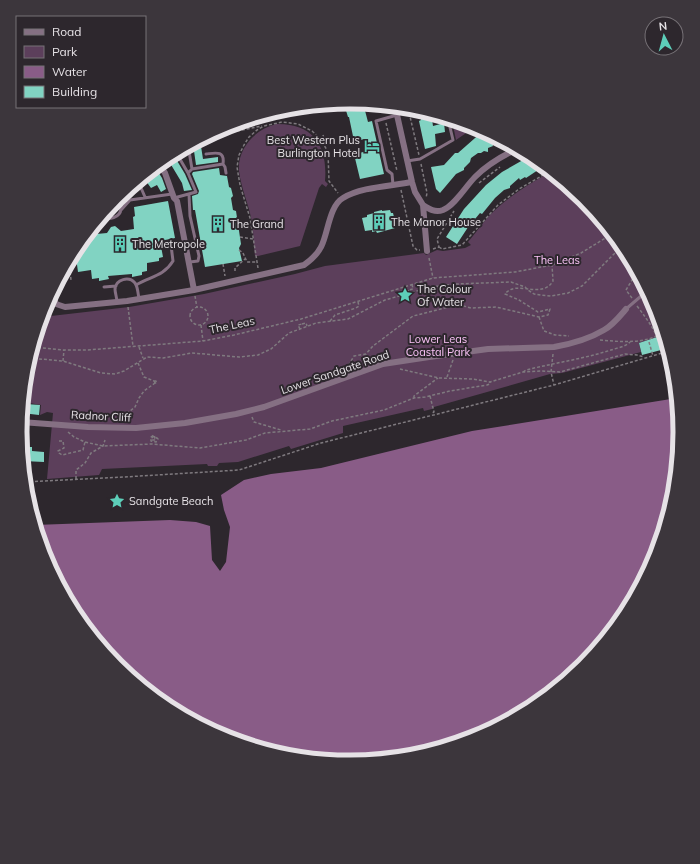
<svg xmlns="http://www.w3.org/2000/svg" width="700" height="864" viewBox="0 0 700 864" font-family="Mulish,sans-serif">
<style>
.green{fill:#5c3f5b}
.water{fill:#895c87}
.building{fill:#81d3c2}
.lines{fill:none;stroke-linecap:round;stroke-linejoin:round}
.path{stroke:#7f7a7f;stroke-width:1.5;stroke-dasharray:3 2;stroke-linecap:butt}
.service{stroke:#857083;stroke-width:3}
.minor{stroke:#857083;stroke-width:6}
.labels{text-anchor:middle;stroke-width:4;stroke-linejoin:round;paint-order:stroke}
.poi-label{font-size:11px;fill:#e6e2e6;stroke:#2d272d;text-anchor:start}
.park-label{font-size:11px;fill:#fac3f7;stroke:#2d272d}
.street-label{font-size:11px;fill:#e6e2e6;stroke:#2d272d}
.rim{fill:none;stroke:#e6e2e6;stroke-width:5}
</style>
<rect width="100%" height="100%" fill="#2d272d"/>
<path class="green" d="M452,120L475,127L456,140Z
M276,124C313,123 328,146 325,181L328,184L326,187L322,184L319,188L300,246L258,256H255C253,244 254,233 252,222C249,205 241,188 239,171C237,148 256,129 276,124Z
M551,172L584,199L625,249L655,306L668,350L664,351L660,336L639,343L641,352L562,373L550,374L434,407L432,409L424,411L423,408L343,426V433L291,449L289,446L238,462L219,463L217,466H208L207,464L102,469L99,475L47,479L53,413L47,412L40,415L41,405L23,402L26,367L47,302L51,316L129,307L204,294L295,274L325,266L424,253L426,255L437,250L443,251L465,248L471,245L468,242C475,234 481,225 488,217C506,198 528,184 551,172Z"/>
<path class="water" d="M677,398L680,432L674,497L655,558L624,616L583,666L533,707L476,737L414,756L350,762L285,756L224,737L166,706L116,665L75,615L45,558L35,525L170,520L196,522L210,526L212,560L220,571L226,562L230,527L224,510L221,495L244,480L271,474L321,468L472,431Z"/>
<path class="building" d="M352,102L363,103L368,122L372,121L384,174L360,179L354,154L368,151L365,139L354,141L349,117H348L344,104Z
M419,110L431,113L433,126L444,123L445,132L435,134L436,146L425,149L419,121L421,120Z
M483,131L498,138L492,142L493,146L488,148V152L484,151L481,153H478L471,158L470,162L464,168V170L456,174L440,193L436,189L431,167L444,165L455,153H458Z
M200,140L203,159L218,157V162L196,165L193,144Z
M173,154L185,174L192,190L184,191L182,183L167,158Z
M530,156L532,160L534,158L536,160L541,168L526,178L525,177L520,180L519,178L510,186V188L504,190L495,198L482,214L480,213L475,219L474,218L457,244L446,237L464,209L486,185L502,172Z
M155,167L162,178L166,189L161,192L157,185L151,188L143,177Z
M219,168L220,175L227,176L229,187L231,188L233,196L231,198L233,210L236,211L241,244L239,248L242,261L205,267L195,210H193L192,196L198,194L199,191L192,174L193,172Z
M168,201L175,238L160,241L163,257L159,258V261L147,263V271L142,272V275L132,277V274L108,276L109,279L99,281V278L92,279L91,270L78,272L75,250L86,235L107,233L111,227L115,226L121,231L134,229L133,217L135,216L134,207Z
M382,210V211L390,210L391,213H393L396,225L395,226V228L377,233L376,231L372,232V230L365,231L362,218L367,217V215L374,213V212Z
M651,299L655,307L649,311L644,304Z
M657,337L661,350L642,355L639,343Z
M26,404L40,405L39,415L22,413L23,405L26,406Z
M24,447H32V451L44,452V462L23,461L22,451H24Z"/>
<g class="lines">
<path class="path" d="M382,105L384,114
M408,108L419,155
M386,123L397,171
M232,132L262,126
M323,135L325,143
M421,164L427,193L426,198
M479,183L500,167
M401,190L413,246L417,250H420
M240,237L253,239
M439,247L442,249L462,245L498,205L519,189L550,171
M433,249L439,247L437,239L454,211
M239,250L243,253L247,262H257
M429,258L433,278
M69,262L71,280
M223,264L225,276
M258,268L250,218L240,185L237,167L239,155L244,145L249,137L257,130L264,126L282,122L298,124L312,131L320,138L328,152L329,181L338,193
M235,271V268L245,259
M409,293L408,290L413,289L412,284
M195,296L197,308
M632,298L626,290L637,272
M637,306C650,323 657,333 663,353
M128,307L133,346
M190 316a9 9 0 1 1 18 0a9 9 0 1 1-18 0Z
M539,317L544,331L555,335L569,336
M330,321L335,315L356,308L359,306L358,302
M302,324L306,323L307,326
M201,325L203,341
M300,329L298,325L302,324
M600,340C622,342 644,344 663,333
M649,342L653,356
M33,347L64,350H87L203,341L234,335L301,319L433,278L515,272L552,265L581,253L612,234
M139,347L143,358
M553,354L551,372L554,385
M29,358L63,361L101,373L115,374L124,371L147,357L163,358L192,353L239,357L258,355L271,349L289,333L300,329L316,323L348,319L385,300L431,287L456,284L511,282L525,287L528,290L534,294L541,295L551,296L568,293L582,286L622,246
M63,361L64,350
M138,363L144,377L154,381
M400,369L439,378L473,379L490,382L523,372L541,371L560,372L625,354L637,355L644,357
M348,370V366L354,356L366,354L373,346L413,316L449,307L460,305L471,308L496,307L539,317L548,315L550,309L538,312L519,300L505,294C516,279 542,300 553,281L552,265
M523,372L526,370C554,363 583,359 611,350C617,348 625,347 630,342
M447,377L453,360
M154,381H156L157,383H155Z
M430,396L434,412L432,413L433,414
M414,398V396L438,378
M252,417L254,422L281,430
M119,420L135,407L139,398L144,391L155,383
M68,432L74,437L85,442L103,446L152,444L200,448L246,440L265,433L310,429L332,421L384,410L414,398L425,397L450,391L487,385L490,384V382
M154,436L152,438V440H156L157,438
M154,438H155L154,435L151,437V441L156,442L158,439L156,437
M59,441H63L64,448L58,451L59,453L62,455L83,450L85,442
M76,479V470L85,463L91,453L103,446L105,440
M25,482L124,477L239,470L321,443L554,385L669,351"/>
<path class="service" d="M435,119L444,117
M407,161L420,159L453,140L448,119
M223,164L225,167L226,173
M192,169L223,164C225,150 215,153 206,154
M138,181L145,197
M393,185L392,174L387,170L376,121L397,115
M189,194L190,216L199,256L198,261L190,262
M174,198L196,192L188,173L177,154L189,151L192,169L188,173
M121,210L130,200L172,194
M102,217C109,220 120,218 121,209C122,205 121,200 121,195
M136,285C151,276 163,277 173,261L171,245
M104,287L116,286
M117,302C117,298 115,293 115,289C116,279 129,276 135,283C138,287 138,294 139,299
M626,309L647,291"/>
<path class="minor" d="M395,106L412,182L415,192L423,205L427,251
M159,164L165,173L174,198L177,201L194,290
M423,205C429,209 435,213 443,210C455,205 466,186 475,177C487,165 502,156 517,149
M52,294L56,304L65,307L127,301L194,290L304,265C311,260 317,255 321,247C328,234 329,206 343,198C360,187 392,186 412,182
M21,422L88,427L136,428L185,423L236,414L264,407L383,364L429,357L488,349L554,347C571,344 589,339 604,330C613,325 620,316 626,309"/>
</g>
<defs>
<g id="hotel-bare" transform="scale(1.2)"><path d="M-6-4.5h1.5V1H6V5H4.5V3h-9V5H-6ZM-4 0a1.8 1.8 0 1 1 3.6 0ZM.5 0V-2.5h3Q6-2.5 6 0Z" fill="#5dceb9" stroke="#2d272d" stroke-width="2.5" paint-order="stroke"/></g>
<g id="building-bare" transform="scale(1.2)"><path d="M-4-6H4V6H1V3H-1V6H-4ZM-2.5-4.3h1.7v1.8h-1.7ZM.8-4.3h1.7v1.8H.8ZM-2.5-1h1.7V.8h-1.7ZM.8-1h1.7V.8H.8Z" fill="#5dceb9" stroke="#2d272d" stroke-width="2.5" paint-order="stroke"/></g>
<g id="sight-bare" transform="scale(1.2)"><path d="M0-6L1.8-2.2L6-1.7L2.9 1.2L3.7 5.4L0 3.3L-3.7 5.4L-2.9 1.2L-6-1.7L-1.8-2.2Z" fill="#5dceb9" stroke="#2d272d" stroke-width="2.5" paint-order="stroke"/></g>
</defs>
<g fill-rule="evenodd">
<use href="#hotel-bare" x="372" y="146"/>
<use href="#building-bare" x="379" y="222"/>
<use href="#building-bare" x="218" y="224"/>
<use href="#building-bare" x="120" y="244"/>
<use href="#sight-bare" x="405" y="295"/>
<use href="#sight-bare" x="117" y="501"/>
</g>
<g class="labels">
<g class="poi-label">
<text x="360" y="144" text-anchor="end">Best Western Plus<tspan x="360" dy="13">Burlington Hotel</tspan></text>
<text x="391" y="226">The Manor House</text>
<text x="230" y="228">The Grand</text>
<text x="132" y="248">The Metropole</text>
<text x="417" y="293">The Colour<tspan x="417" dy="13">Of Water</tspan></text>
<text x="129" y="505">Sandgate Beach</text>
</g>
<g class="park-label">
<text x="557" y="264">The Leas</text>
<text x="438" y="343">Lower Leas<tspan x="438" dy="13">Coastal Park</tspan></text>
</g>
<g class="street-label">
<text transform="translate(232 325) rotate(-12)" y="4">The Leas</text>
<text transform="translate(335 372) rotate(-19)" y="4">Lower Sandgate Road</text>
<text transform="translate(101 416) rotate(3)" y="4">Radnor Cliff</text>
</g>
</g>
<path d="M0 0H700V864H0ZM27 432a323 323 0 1 1 646 0a323 323 0 1 1-646 0Z" fill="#3c363c" fill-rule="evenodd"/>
<path class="rim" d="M27 432a323 323 0 1 1 646 0a323 323 0 1 1-646 0Z"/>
<rect x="16" y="16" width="130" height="92" fill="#2d272d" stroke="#777277"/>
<rect x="24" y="29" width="20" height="6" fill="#857083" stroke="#777277"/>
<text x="52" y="36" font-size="12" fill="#e6e2e6">Road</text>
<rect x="24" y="46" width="20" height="12" fill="#5c3f5b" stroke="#777277"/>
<text x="52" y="56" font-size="12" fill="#e6e2e6">Park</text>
<rect x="24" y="66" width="20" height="12" fill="#895c87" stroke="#777277"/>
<text x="52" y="76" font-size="12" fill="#e6e2e6">Water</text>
<rect x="24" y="86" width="20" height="12" fill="#81d3c2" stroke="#777277"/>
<text x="52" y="96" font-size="12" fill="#e6e2e6">Building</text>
<g transform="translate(664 36) rotate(354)"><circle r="19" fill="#2d272d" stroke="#777277"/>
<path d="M0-3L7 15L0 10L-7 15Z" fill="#5dceb9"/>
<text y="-6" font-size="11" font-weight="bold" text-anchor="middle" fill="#e6e2e6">N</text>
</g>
</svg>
